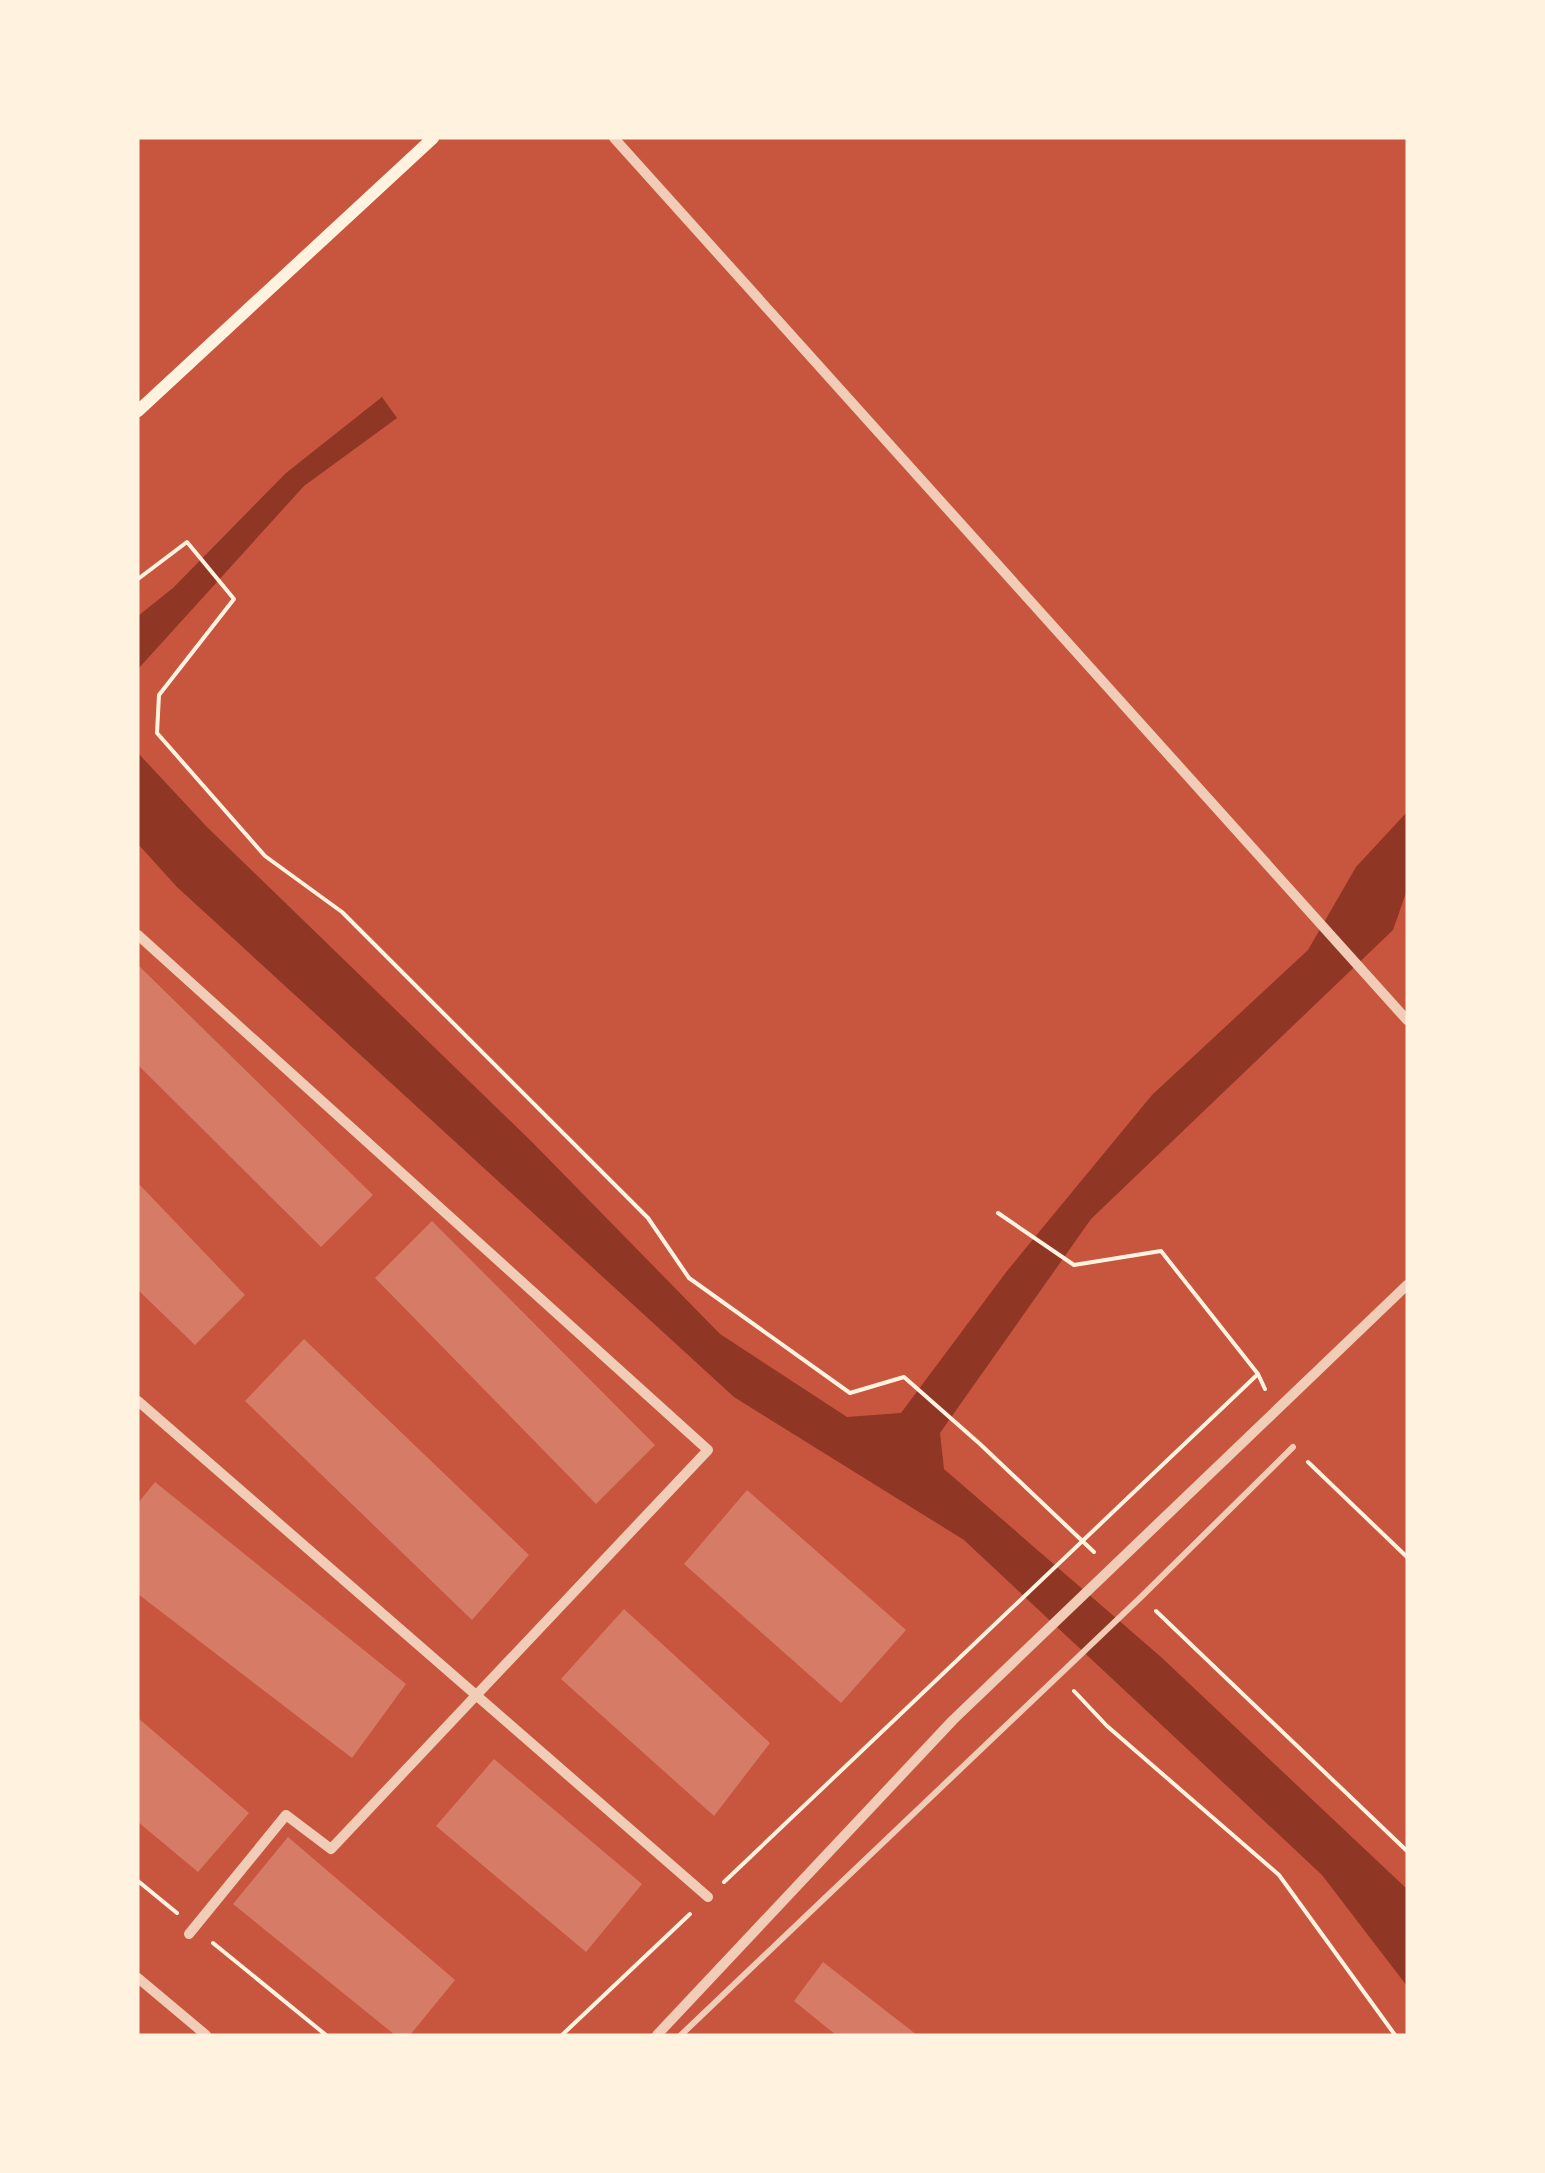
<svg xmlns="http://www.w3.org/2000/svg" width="1545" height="2173" viewBox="0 0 1545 2173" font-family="'Titillium Web',sans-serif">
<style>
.water{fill:#8f3625}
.building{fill:#d67c66}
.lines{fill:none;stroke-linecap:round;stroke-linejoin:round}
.path{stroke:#fff3e0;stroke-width:4}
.minor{stroke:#f1ccb7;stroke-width:6}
.tertiary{stroke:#f1ccb7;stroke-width:10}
.secondary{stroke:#fff3e0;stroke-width:12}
</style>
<rect width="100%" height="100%" fill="#c8553d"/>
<path class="water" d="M382,397L397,418L304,486L138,669V616L173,588L286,473Z
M138,753L206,826L532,1142L720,1334L847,1417L901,1413L1007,1271L1152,1095L1308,950L1356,867L1407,812V890L1393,930L1091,1219L940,1433L944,1469L1161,1657L1407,1889V1986L1322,1875L964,1540L734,1397L177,887L138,844Z"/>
<path class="building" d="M138,965L373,1195L321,1247L138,1065Z
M138,1183L245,1295L195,1345L138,1290Z
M432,1221L655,1445L596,1504L375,1278Z
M304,1339L529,1555L472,1620L245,1401Z
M155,1482L406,1684L352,1758L138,1594V1503Z
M747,1490L906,1630L841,1703L684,1564Z
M624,1609L770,1743L714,1816L561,1679Z
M138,1718L249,1813L198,1872L138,1822Z
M494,1759L642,1884L586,1952L436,1826Z
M288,1837L455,1980L410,2035H395L233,1904Z
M823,1962L917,2035H836L794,2001Z"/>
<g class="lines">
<path class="path" d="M138,579L187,542L234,599L159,695L157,733L265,856L342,912L648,1218L689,1278L850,1393L904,1377L980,1444L1094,1552
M998,1213L1074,1265L1161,1251L1258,1374L1265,1389
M1308,1462L1407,1557
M1156,1611L1407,1851
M1074,1691L1107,1726L1279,1875L1395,2035
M138,1881L177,1913
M724,1882L1258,1374
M213,1943L326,2035
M562,2035L690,1914"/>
<path class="minor" d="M681,2035L1141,1597L1293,1447"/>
<path class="tertiary" d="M614,138L1407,1020
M138,935L708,1450L331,1849L286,1815L189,1934
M138,1401L708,1897
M138,1978L206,2035
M657,2035L953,1720L1407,1285"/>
<path class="secondary" d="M138,411L433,138"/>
</g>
<rect width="1545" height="2173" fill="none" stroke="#fff3e0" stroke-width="279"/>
</svg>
